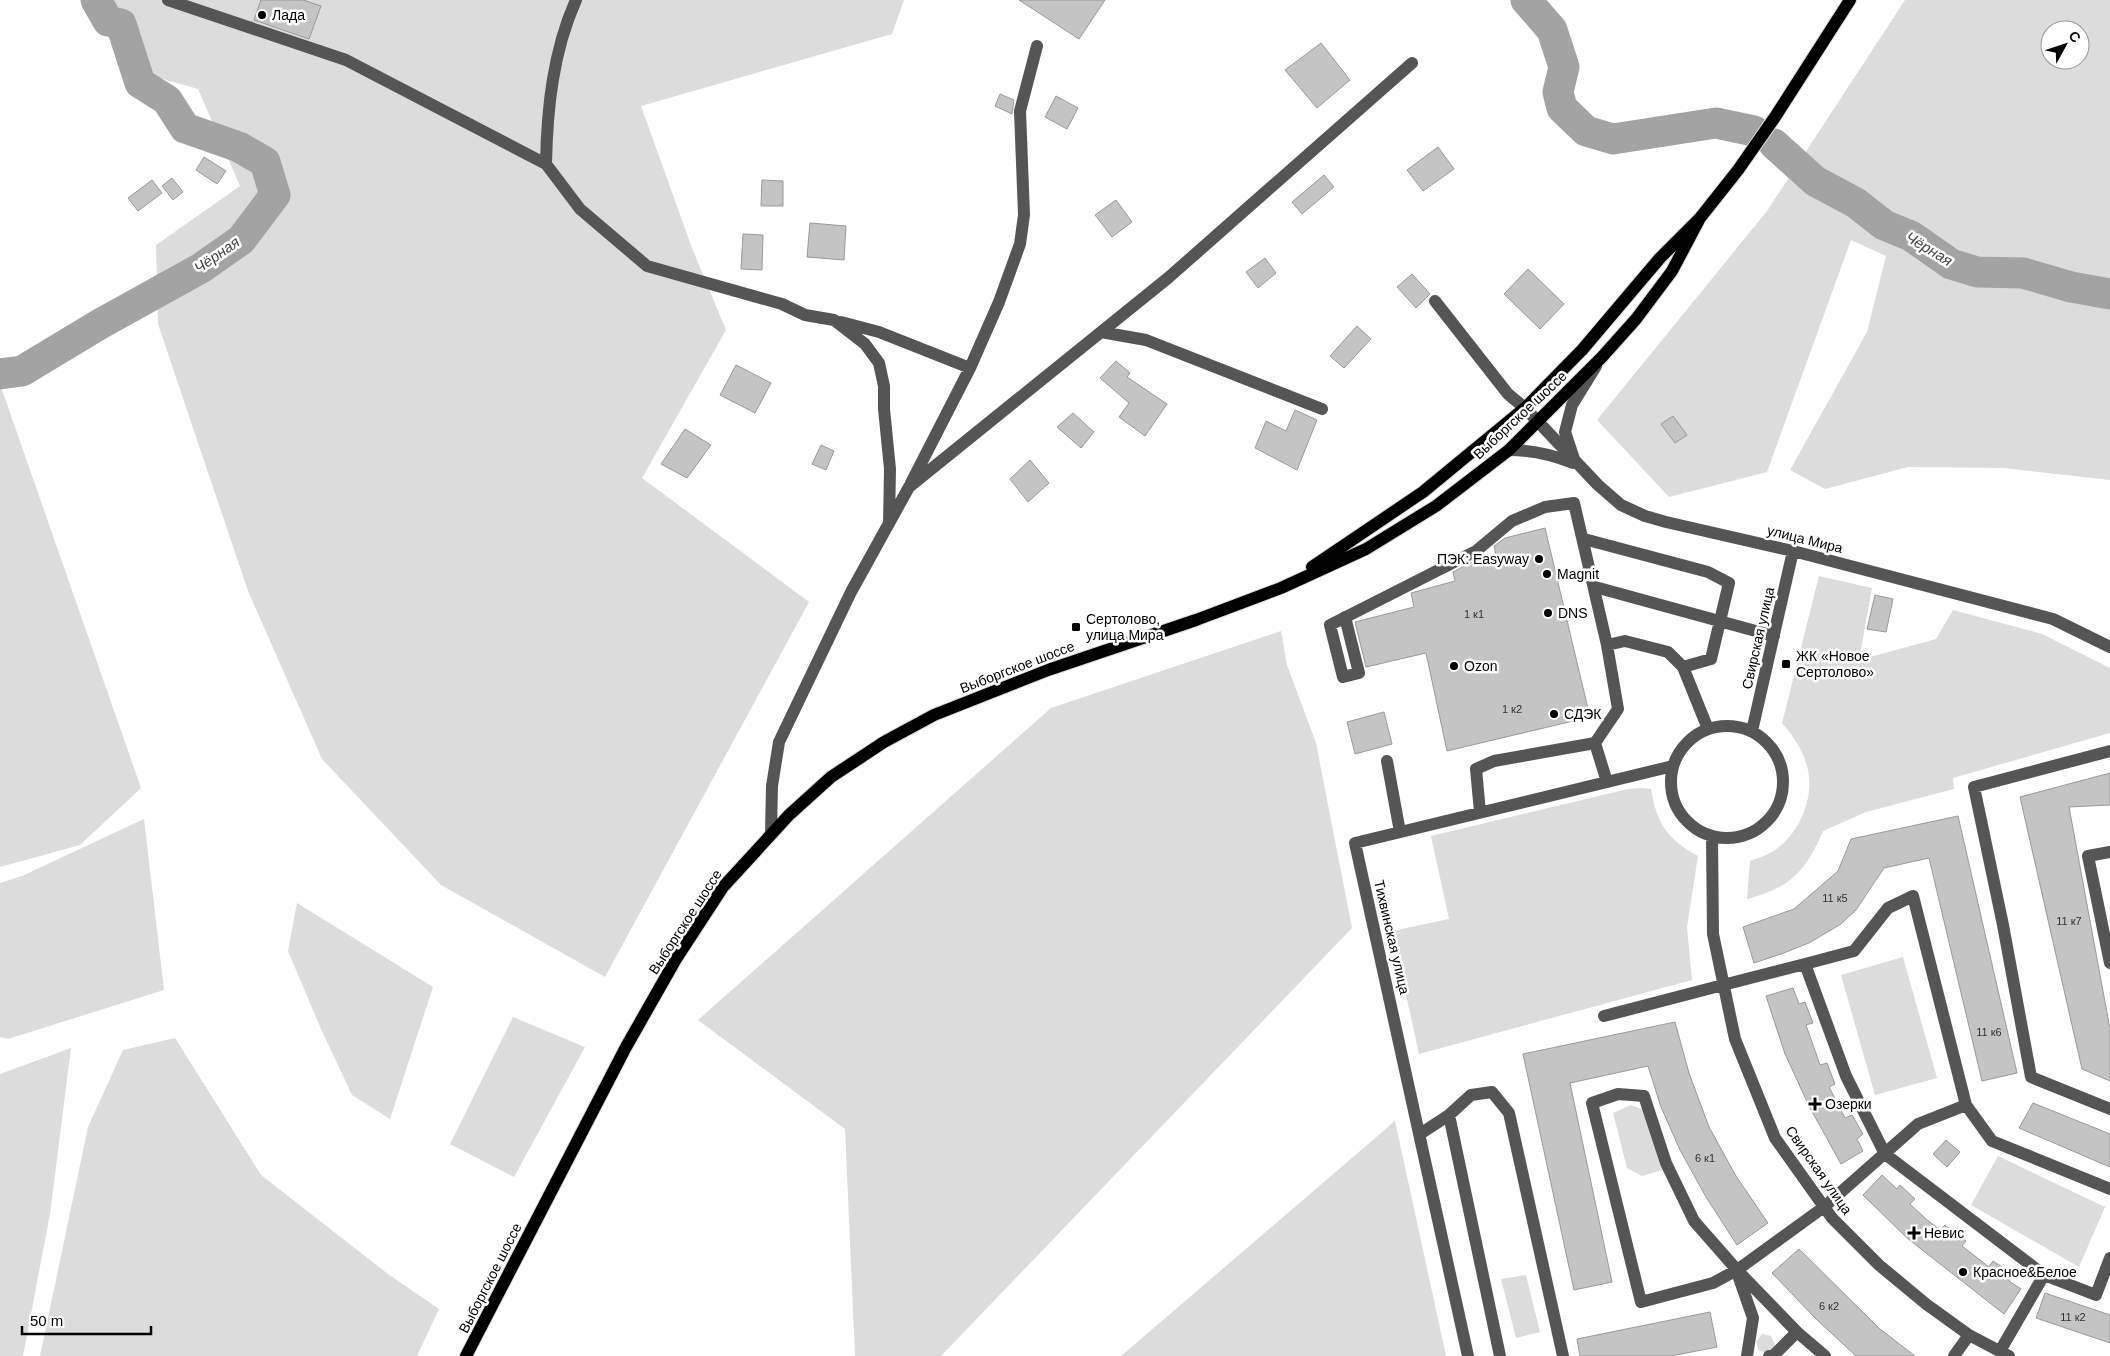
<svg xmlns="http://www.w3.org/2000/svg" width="2110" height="1356" viewBox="0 0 2110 1356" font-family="Helvetica,sans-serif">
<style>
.green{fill:#dcdcdc;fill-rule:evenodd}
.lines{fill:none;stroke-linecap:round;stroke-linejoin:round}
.river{stroke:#a3a3a3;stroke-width:31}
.building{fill:#c4c4c4;stroke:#999}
.major-casing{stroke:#dbdbdb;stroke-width:14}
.minor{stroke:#555;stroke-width:12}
.major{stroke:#000;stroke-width:12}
.poi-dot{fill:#000;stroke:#fff;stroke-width:2}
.labels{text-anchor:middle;stroke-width:5;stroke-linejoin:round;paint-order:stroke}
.number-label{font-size:11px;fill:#313131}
.poi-label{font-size:14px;fill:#000;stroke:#fff;text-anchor:start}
.street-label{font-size:14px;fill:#000;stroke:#fff}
.water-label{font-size:15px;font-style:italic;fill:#444;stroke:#fff}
</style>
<rect width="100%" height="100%" fill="#fff"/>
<path class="green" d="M105,0H904L892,34L641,106L692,248L726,330L642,478L809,602L605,977L441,885L322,759L248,591L158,324L156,245L240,186L198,89L118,66Z
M1905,0H2110V480L2004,468L1908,467L1825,489L1790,470L1867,332L1886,256L1851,240L1767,472L1669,497L1597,420L1767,211ZM2050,30H2080V60H2050Z
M0,384L141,788L80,845L0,867Z
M1819,576L1872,588L1859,660L1936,639L1953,610L2042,634L2110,668V733L1953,778L1954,789L1866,812L1823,831C1806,871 1790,888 1747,899L1750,861C1757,858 1765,856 1772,852C1800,835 1817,794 1806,763C1801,747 1793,736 1782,723Z
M1281,631L1287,665L1316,743L1352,928L941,1356H855L845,1129L698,1020L1051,708Z
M1643,788L1651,789C1657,824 1667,839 1698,856L1687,927L1692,980L1419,1054L1392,931L1449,919L1431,836L1628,789Z
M144,819L164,990L8,1039L0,1037V883L22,876Z
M297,903L433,987L390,1119L352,1095L321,1029L288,951Z
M1903,957L1937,1078L1875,1095L1841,975Z
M513,1017L585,1047L514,1177L450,1144Z
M175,1038L261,1175L388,1274L439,1309L417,1356H40L88,1127L123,1050Z
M71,1048L50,1214L23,1356H0V1074Z
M1631,1105L1644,1110L1662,1170L1642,1176L1627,1168L1613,1113Z
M1395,1121L1446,1356H1121Z
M1998,1156L2105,1207L2079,1267L1971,1205Z
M1526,1275L1540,1332L1516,1338L1501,1279Z
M1762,1334L1771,1336L1775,1345L1769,1353L1759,1351L1756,1342Z"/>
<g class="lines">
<path class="river" d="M1526,0L1552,30L1564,67L1558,92L1562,108L1586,131L1613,139L1716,123L1754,131
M1774,144L1815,181L1856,203L1884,225L1911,236L1951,264L1977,272L2023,273L2071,287L2110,294
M0,374L22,371L100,324L201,268L241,240L275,195L265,162L239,147L185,128L167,100L140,83L121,24L108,21L96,0"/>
</g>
<path class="building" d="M261,0H303L321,6L309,39L254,20Z
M1019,0H1105L1079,39Z
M1321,43L1350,80L1317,108L1285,70Z
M1000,94L1014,100L1012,114L995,106Z
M1056,96L1078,108L1067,129L1045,117Z
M1438,147L1454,169L1423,191L1407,170Z
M204,157L226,171L217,184L196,170Z
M1324,175L1334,187L1302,214L1292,202Z
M172,178L183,192L173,200L162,186Z
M152,180L162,193L138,211L128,198Z
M762,180L783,181V206H761Z
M1116,200L1132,222L1112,237L1095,215Z
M810,223L846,226L844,260L807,257Z
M743,234L763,235L762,270L741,269Z
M1265,258L1276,273L1258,288L1246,272Z
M1528,269L1564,304L1540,329L1504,294Z
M1412,274L1430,294L1416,308L1397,287Z
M1357,326L1371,339L1344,368L1330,356Z
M1116,361L1130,373L1127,377L1167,404L1145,436L1119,417L1129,403L1100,378Z
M736,365L771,383L755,413L720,395Z
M1295,410L1317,420L1297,470L1255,448L1266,421L1286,431Z
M1073,413L1094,432L1081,448L1057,427Z
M1673,416L1687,435L1675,443L1661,424Z
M685,429L711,445L687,478L661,464Z
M821,445L834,451L826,470L812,464Z
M1030,460L1049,483L1028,502L1010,479Z
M1545,528L1590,717L1447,751L1426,653L1366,667L1355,622L1414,607L1411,593L1455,581L1453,572L1476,560L1496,555L1494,546L1505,538Z
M1875,595L1893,599L1886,632L1867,629Z
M1384,712L1392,744L1355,754L1347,722Z
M2110,773V805L2069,807L2110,1029V1081L2082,1069L2020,797Z
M1958,816L2017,1073L1982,1081L1929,858L1884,868L1856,910L1841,924L1809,943L1781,954L1754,963L1743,927L1794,909L1838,871L1851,839Z
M1793,988L1799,1004L1805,1002L1813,1023L1806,1025L1820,1065L1827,1063L1835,1084L1829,1087L1845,1118L1852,1115L1863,1134L1857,1139L1863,1151L1841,1164L1809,1106L1785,1054L1766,996Z
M1675,1022L1689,1073L1709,1127L1736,1176L1768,1223L1737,1245L1706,1197L1680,1150L1661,1107L1648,1066L1570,1083L1612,1282L1574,1290L1523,1054Z
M2033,1103L2110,1134V1167L2019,1128Z
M1946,1140L1960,1152L1947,1167L1933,1154Z
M1882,1175L1897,1189L1900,1185L1915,1199L1910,1204L1926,1219L1940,1230L1945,1225L1955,1233L1966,1241L1962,1246L1989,1267L1993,1261L2013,1274L2009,1281L2021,1289L2004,1314L1907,1238L1863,1195Z
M1799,1249L1880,1329L1915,1356H1856L1816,1319L1772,1273Z
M2045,1293L2110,1315V1343L2036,1318Z
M1710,1312L1717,1347L1671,1356H1580L1577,1339Z"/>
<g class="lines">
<g class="major-casing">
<path id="major" d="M1312,567L1423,492L1525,408L1582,350L1660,258L1700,218L1738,170L1775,117L1850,0
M466,1356L626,1047L676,959L723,887L789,815L831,777L884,742L934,715L1048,670L1196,620L1281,588L1366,549L1436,506L1509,450L1602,357L1636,319L1672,271L1700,218"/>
</g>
<path class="minor" d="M168,0L346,60L546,164L580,209L647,266L782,304L805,315L834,320L865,344L879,363L884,386V409L890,469L889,524
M546,164C547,109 553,51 576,0
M1435,301L1508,394L1525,408L1598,485L1621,505L1645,516L1666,522L1793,551L2053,619L2110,647
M841,322L879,332L970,368
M1101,332L1146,340L1322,409
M1509,450C1532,450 1551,454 1573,463
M1574,459L1565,432L1572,405L1596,366
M911,483L970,368L999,302L1020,244L1024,215L1020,111L1037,46
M1584,539L1708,572L1729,583L1711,659L1683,667
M1595,587L1774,636
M1345,617L1359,673L1343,677L1330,625L1476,551L1512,521L1545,507L1574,503L1607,645L1618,709L1595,743
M1607,645L1625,641L1668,652L1683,667L1708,729
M1671 782a56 56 0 1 1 112 0a56 56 0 1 1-112 0Z
M1752,731L1793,551
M2110,751L1974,787L2003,925L2031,1077L2110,1109
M1387,761L1400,832
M1480,812L1476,769L1494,761L1595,743L1607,782
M771,833L772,786L779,742L851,592L909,487L1168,278L1412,63
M1712,837L1713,934L1735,1039L1775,1138L1832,1218L1879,1265L1926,1304L1969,1335L2009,1356
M2110,852L2088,856L2110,963
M1723,985L1805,964
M1604,1016L1723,985
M1966,1105L1992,1141L2110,1189
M1449,1115L1500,1356
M1420,1134L1449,1115L1471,1095L1492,1092L1509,1113L1563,1356
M1738,1275L1753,1318L1747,1356
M2000,1351L2044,1275
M1468,1356L1355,843L1673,766
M1769,1356H1773L1797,1332
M1825,1356L1797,1332L1737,1270L1694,1221L1666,1163L1644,1096L1618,1094L1592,1103L1641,1302L1713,1283L1737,1270L1824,1207L1918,1124L1966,1105L1913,896L1888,908L1854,951L1805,964L1846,1076L1885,1154L2044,1275L2096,1295L2110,1258
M1954,1356L1969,1335"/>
<use href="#major" class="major"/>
</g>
<g class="poi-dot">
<circle cx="262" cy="15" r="5"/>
<circle cx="1539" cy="559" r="5"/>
<circle cx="1547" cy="574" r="5"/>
<circle cx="1548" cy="613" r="5"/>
<rect x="1071" y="622" width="10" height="10" rx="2.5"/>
<rect x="1781" y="659" width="10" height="10" rx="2.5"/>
<circle cx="1454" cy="666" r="5"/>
<circle cx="1554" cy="714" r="5"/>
<path d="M1812.5 1096.5h5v5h5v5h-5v5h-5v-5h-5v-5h5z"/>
<path d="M1911.5 1225.5h5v5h5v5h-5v5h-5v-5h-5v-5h5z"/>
<circle cx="1963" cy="1272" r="5"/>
</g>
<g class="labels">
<g class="number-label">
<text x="1474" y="618">1 к1</text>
<text x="1512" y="713">1 к2</text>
<text x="1835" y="902">11 к5</text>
<text x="2069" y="925">11 к7</text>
<text x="1989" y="1036">11 к6</text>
<text x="1705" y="1162">6 к1</text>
<text x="1829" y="1310">6 к2</text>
<text x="2073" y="1321">11 к2</text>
</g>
<g class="poi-label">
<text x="272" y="20">Лада</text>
<text x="1529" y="564" text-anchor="end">ПЭК: Easyway</text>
<text x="1557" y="579">Magnit</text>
<text x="1558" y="618">DNS</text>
<text x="1086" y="624">Сертолово,<tspan x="1086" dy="16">улица Мира</tspan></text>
<text x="1796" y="661">ЖК «Новое<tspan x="1796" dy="16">Сертолово»</tspan></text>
<text x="1464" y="671">Ozon</text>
<text x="1564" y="719">СДЭК</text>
<text x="1825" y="1109">Озерки</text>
<text x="1924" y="1238">Невис</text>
<text x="1973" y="1277">Красное&amp;Белое</text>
</g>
<g class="street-label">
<text transform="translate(1520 415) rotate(-43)" y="5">Выборгское шоссе</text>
<text transform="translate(1805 539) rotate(14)" y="5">улица Мира</text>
<text transform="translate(1758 638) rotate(-77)" y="5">Свирская улица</text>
<text transform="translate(1017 667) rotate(-21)" y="5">Выборгское шоссе</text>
<text transform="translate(685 922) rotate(-57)" y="5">Выборгское шоссе</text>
<text transform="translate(1392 937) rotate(77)" y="5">Тихвинская улица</text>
<text transform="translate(1819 1170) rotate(55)" y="5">Свирская улица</text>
<text transform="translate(490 1278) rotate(-63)" y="5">Выборгское шоссе</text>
</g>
<g class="water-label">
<text transform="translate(1929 249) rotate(31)" y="5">Чёрная</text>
<text transform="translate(217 255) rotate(-35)" y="5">Чёрная</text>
</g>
</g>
<g transform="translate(2065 45) rotate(50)"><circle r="24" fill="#ffffff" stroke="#999999"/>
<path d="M0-4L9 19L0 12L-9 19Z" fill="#000000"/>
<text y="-8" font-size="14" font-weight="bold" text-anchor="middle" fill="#000000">С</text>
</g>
<path d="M22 1326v8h129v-8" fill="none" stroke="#000000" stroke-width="2.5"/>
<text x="30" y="1326" font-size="15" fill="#000000" stroke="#ffffff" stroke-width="4" paint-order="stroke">50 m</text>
</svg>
